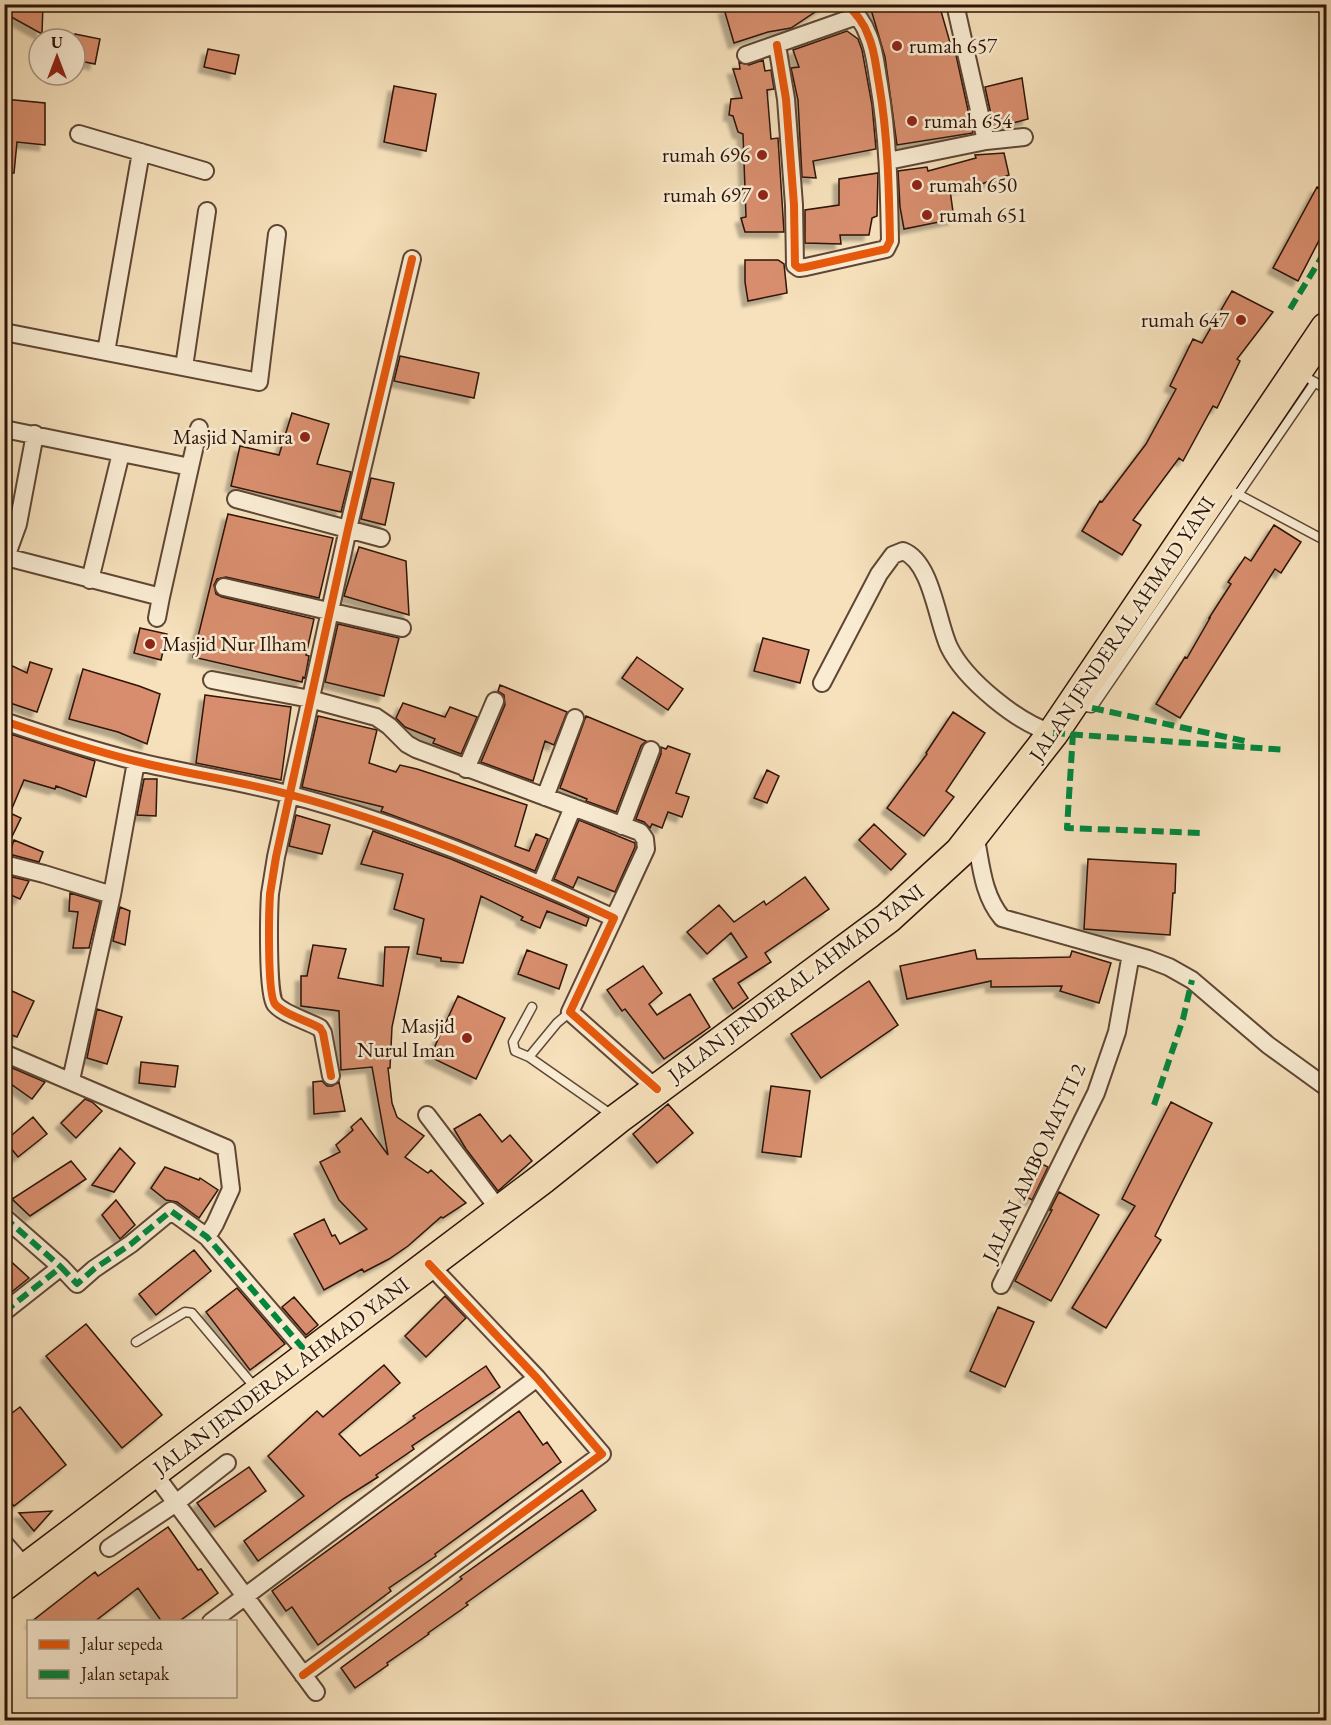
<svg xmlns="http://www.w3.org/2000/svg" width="1331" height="1725" viewBox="0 0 1331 1725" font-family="'EB Garamond',serif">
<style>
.building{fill:#d88e6e;stroke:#2d1307;stroke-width:1.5;filter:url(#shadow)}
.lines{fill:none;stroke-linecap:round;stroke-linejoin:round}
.lane-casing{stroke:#5f4634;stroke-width:11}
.street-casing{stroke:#5f4634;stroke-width:20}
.highway-casing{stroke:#2d1307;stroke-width:33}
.lane{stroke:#f9ecd3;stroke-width:8}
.street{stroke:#f9ecd3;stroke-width:16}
.highway{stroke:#f6e1bc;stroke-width:30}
.quiet{stroke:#00873e;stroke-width:6;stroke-dasharray:12 6;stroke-linecap:butt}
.cycleway-casing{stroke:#f9ecd3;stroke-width:11}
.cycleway{stroke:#e8590c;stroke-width:8}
.poi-dot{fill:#8f2418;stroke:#f9ecd3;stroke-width:2}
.labels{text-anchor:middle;stroke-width:5;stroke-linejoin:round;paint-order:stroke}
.poi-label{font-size:21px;fill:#2d1307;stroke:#f9ecd3;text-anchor:start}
.street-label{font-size:21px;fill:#2d1307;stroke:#f9ecd3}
</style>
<defs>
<filter id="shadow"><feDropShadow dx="-5.5" dy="5.5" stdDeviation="1.5" flood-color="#0004"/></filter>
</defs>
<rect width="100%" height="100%" fill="#f6e1bc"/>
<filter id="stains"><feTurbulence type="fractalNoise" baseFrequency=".00333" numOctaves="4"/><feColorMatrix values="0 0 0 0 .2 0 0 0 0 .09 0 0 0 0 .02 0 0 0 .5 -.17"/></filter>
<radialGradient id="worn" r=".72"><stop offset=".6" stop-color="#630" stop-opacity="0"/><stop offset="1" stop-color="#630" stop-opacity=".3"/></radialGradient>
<path class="building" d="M4,4H43L42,34L4,13Z
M741,4H827L791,28L768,32L734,43L724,9Z
M879,4H939L953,53L955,52L956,55L973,133L897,145L885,57L870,6Z
M847,31L858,39L862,50L872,105L876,149L813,161L816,178L802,177L798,100L791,68L799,67L793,50Z
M75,34L100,39L95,64L75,60Z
M208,49L239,55L235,74L204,67Z
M763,60L765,71L771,70L774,89L767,90L771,139L778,138L784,232H745L741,218L746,217L743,134L738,132L733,116L729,115L731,99L742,98L733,69H740L739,62L749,65Z
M1022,78L1028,119L994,128L985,87Z
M394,86L436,94L426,151L384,142Z
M4,99L45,103V145L17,142L14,173H4Z
M1004,153L1009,175L978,185L950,190L954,219L904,229L900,207L898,171L927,167L928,171L976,158L975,155Z
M878,173L877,216L872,218L869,235H840L841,244L805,243V210L839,205V179Z
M1317,187L1326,192V227L1298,281L1273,268Z
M745,260H778L784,264L787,293L748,301L745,282Z
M1232,291L1273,312L1237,359L1240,361L1217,408L1213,406L1183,461L1179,458L1133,520L1141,525L1122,555L1082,531L1100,501L1102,502L1146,444L1176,389L1170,386L1193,339L1202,343Z
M400,356L479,373L474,398L394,381Z
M292,413L329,424L317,464L351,472L341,512L231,486L240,446L279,455Z
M371,478L394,483L385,525L361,519Z
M228,514L333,538L319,598L226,577L217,579L214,585L216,594L222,597L314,619L306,655L309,656L305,678L303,677L302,682L193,657Z
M1274,525L1301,542L1281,573L1275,569L1180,718L1156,704L1185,657L1187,658L1210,618H1209L1231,584L1228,582L1245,557L1251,561Z
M359,547L406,561L409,615L344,596Z
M338,624L399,638L384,696L325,682Z
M140,628L167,634L161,660L134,653Z
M763,638L809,650L800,683L754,671Z
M637,657L683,689L668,710L622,678Z
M4,662L27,673L30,662L52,669L37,712L4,701Z
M83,669L139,686L160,694L147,744L118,732L69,719Z
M500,685L567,712L554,745L545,741L533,781L481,762L505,705L504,695L498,691Z
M205,695L291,707L281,780L196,763Z
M403,703L445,717L450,707L477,717L461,754L433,743L435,739L405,727L396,718Z
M953,712L985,733L946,791L954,797L924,836L887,808L927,754L926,753Z
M318,716L377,730L369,763L396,772L400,765L417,769L527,805L515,846L529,851L536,834L548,839L535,871L459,840L381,811L383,807L302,787Z
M586,716L646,741L641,746L616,812L586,801L587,799L560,788Z
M4,732L95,761L86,797L56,786L55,789L24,780L10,813L21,818L4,853Z
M668,746L690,754L676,793L689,797L682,817L668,812L662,828L652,824L650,828L644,822L636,819L661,754V747L666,749Z
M767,770L779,776L767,803L754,798Z
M144,779H157L156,816L137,815Z
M296,815L330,825L322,854L289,846Z
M579,820L635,843V847L615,892L578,877L573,888L554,879Z
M874,824L906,854L891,870L859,840Z
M373,831L451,859L570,909L589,918L586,926L547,911L540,928L521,920L523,917L481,896L463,963L441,961V958L417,954L424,919L394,909L403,874L361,864Z
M14,840L43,852L39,862L9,854Z
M1088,859L1176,864L1175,893H1173L1170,935L1084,929Z
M4,875L29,881L20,899L4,892Z
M805,877L829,909L765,953L771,962L738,983L748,998L733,1009L713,979L747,957L731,933L707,954L687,932L719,905L734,922L764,901L766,905Z
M70,893L100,902L89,948H73L78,912L69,911Z
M120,907L130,911L125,945L113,941Z
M313,945L346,949L338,978L383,986L385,947H409L392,1027L390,1068H388L392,1103L397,1117L424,1136L405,1157L428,1173L431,1170L466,1203L443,1218L441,1217L408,1246L389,1259L364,1272L362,1269L324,1290L294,1234L324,1219L332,1236L335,1235L340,1244L367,1229L339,1200L320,1162L340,1152L336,1145L353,1130L351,1127L361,1118L388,1155L372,1067L341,1070L339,1011L301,1006V976H307Z
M527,950L567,965L559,989L518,974Z
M975,950L977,959L1070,957L1072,951L1111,963L1099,1003L1060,991L1062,986L991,987V981L907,999L900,966Z
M643,966L662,993L649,1004L657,1015L690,994L710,1027L664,1059L625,1009L622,1011L607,990Z
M869,981L898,1025L821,1078L791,1034Z
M12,991L34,1001L17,1037L4,1032V992L9,996Z
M458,996L505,1018L476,1079L430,1057Z
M97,1009L122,1017L107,1064L87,1058Z
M141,1062L178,1066L175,1087L139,1083Z
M10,1067L45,1082L32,1099L4,1079V1075Z
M322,1081L327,1086H332L339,1082L345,1111L314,1114L313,1082Z
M771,1086L810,1091L801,1157L762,1152Z
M85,1099L92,1102L102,1111L76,1138L61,1123Z
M1171,1102L1212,1123L1155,1236L1161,1240L1106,1328L1072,1308L1135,1206L1122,1199Z
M668,1104L693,1133L657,1163L633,1134Z
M480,1114L502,1142L510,1135L532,1161L498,1191L466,1149L454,1129Z
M33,1117L47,1134L18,1157L5,1141Z
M120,1148L135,1163L114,1192L92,1185Z
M71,1161L86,1179L30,1216L12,1199Z
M1042,1164L1048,1167L1032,1200L1025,1196Z
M165,1167L199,1180L200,1178L218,1190L199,1218L177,1202L166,1200L151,1188Z
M1059,1192L1099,1215L1051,1301L1015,1281L1052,1210H1050Z
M116,1200L135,1225L120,1239L102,1215Z
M194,1250L211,1271L156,1315L139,1294Z
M4,1255L29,1278L4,1298Z
M237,1288L285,1344L250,1370L206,1312Z
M445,1296L466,1318L426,1357L405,1336Z
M294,1297L318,1325L306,1335L282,1307Z
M998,1307L1034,1322L1005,1387L970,1371Z
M86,1324L162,1415L122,1448L46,1356Z
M384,1365L400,1383L339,1434L360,1456L415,1418L413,1416L486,1366L500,1387L412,1446L414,1449L376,1475L378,1477L343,1499L258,1561L244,1541L304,1496L268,1456L317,1411L323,1417Z
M20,1407L66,1465L14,1506L4,1495V1419Z
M519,1411L543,1445L547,1442L561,1462L435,1554L436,1556L389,1588L391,1591L318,1645L292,1607L286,1611L272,1591Z
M249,1467L266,1491L215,1527L197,1503Z
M582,1490L596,1510L466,1603L468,1605L428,1633L429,1634L387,1663L388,1665L355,1688L341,1668L462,1579L460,1577Z
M52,1511L34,1531L19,1513Z
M168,1527L198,1570L201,1569L218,1593L178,1622H162L138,1588L94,1622H31L95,1572L98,1576Z"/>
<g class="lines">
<g class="lane-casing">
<path id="lane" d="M1311,380L1326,389
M1234,492L1326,541
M1079,706L1092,708L1315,382
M532,1007L513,1042L515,1051L529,1057L612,1115
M529,1057L557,1023L570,1012
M136,1342L185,1312L192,1313L257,1390"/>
</g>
<g class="street-casing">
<path id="street" d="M955,4L986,141
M777,45L786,99L794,205L795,265L799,268L806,267L886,249L890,241C889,188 888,136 879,84C876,68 875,50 868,35C864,23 856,14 847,4
M746,55L857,16
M79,134L205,171
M888,161L986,141L1024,137
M4,332L259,382L277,234
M106,352L141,152
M184,367L207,211
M4,429L190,467L161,597
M190,467L199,428
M236,499L381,538
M6,557L18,524L35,434
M4,561L6,557L161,597L157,618
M90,580L121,453
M224,587L402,628
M212,680L310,699L376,717L389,726L407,744L416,749L640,832L645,839L646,849L614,918
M822,683L879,574L893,555L903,551C932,562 937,622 949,647C965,680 1019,724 1053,733
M4,721C48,736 91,750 135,761C187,774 240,781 291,795C403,825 509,869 614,918L570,1012L657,1089
M466,769L495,701
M545,797L575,718
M622,826L651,750
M975,834C981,863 982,894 1002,918L1148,959L1169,967L1192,980L1268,1045L1326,1087
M4,864L44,874L112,895L136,762
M541,884L573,807
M4,1053L226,1148L231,1189L215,1224L207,1237
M331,1076L323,1033L320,1028C308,1021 283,1014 275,1004C267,994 269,910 270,894C272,882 274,870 276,857L348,529L412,259
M71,1080L112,895
M427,1115L500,1211
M4,1217L61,1267
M1001,1285L1096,1093L1117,1032L1131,954
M4,1312L61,1267L77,1284L94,1269L131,1244L171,1211L207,1237L308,1354
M153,1472L316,1692
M4,1543L26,1568
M109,1548L176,1503L227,1463
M211,1622L537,1378
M303,1675L602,1454L537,1378L429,1264"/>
</g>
<g class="highway-casing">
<path id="highway" d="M4,1585L542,1179L617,1119L888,918L960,852L1053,733L1326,328"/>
</g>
<use href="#lane" class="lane"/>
<use href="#street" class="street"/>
<use href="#highway" class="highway"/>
<path class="quiet" d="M1290,309L1326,250
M1092,708L1245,741
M1053,733L1286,750
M1073,733L1067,828L1203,833
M1154,1105L1183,1019L1192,980
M4,1217L61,1267
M4,1312L61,1267L77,1284L94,1269L131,1244L171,1211L207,1237L308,1354"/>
<g class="cycleway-casing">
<path id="cycleway" d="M777,45L786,99L794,205L795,265L799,268L806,267L886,249L890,241C889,188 888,136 879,84C876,68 875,50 868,35C864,23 856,14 847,4
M4,721C48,736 91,750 135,761C187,774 240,781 291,795C403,825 509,869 614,918L570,1012L657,1089
M331,1076L323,1033L320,1028C308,1021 283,1014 275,1004C267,994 269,910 270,894C272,882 274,870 276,857L348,529L412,259
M303,1675L602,1454L537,1378L429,1264"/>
</g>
<use href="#cycleway" class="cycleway"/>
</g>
<g class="poi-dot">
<circle cx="897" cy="46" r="6"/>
<circle cx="912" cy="121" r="6"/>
<circle cx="762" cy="155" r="6"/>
<circle cx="917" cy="185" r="6"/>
<circle cx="763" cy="195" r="6"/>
<circle cx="927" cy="215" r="6"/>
<circle cx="1241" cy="320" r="6"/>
<circle cx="305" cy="437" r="6"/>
<circle cx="150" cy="644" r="6"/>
<circle cx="467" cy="1038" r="6"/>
</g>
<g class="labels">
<g class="poi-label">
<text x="909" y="53">rumah 657</text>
<text x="924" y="128">rumah 654</text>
<text x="750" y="162" text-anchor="end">rumah 696</text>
<text x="929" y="192">rumah 650</text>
<text x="751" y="202" text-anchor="end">rumah 697</text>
<text x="939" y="222">rumah 651</text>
<text x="1229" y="327" text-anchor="end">rumah 647</text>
<text x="293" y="444" text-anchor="end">Masjid Namira</text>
<text x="162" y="651">Masjid Nur Ilham</text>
<text x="455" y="1033" text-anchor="end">Masjid<tspan x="455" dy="24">Nurul Iman</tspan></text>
</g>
<g class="street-label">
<text transform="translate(1122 629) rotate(-56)" y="7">JALAN JENDERAL AHMAD YANI</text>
<text transform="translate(796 983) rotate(-37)" y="7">JALAN JENDERAL AHMAD YANI</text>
<text transform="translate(1034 1163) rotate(-65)" y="7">JALAN AMBO MATTI 2</text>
<text transform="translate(281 1376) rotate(-37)" y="7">JALAN JENDERAL AHMAD YANI</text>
</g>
</g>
<rect width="1331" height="1725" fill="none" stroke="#f6e1bc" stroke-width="24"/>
<rect x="6" y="6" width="1319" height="1713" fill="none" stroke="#2d1307" stroke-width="3"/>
<rect x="12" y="12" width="1307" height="1701" fill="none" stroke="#2d1307" stroke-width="1.5"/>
<rect x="27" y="1620" width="210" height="78" fill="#f9ecd3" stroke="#a79581" stroke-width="1.5"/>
<rect x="39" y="1640" width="30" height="9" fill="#e8590c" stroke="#a79581" stroke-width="1.5"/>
<text x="81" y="1650" font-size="18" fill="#2d1307">Jalur sepeda</text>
<rect x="39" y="1670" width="30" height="9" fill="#00873e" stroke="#a79581" stroke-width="1.5"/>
<text x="81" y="1680" font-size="18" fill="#2d1307">Jalan setapak</text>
<g transform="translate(57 57)"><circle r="28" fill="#f9ecd3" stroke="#a79581" stroke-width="1.5"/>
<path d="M0-4.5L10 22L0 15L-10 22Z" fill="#8f2418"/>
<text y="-9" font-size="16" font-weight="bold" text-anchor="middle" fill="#2d1307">U</text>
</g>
<rect width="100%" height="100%" filter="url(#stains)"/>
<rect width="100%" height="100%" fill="url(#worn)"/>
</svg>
